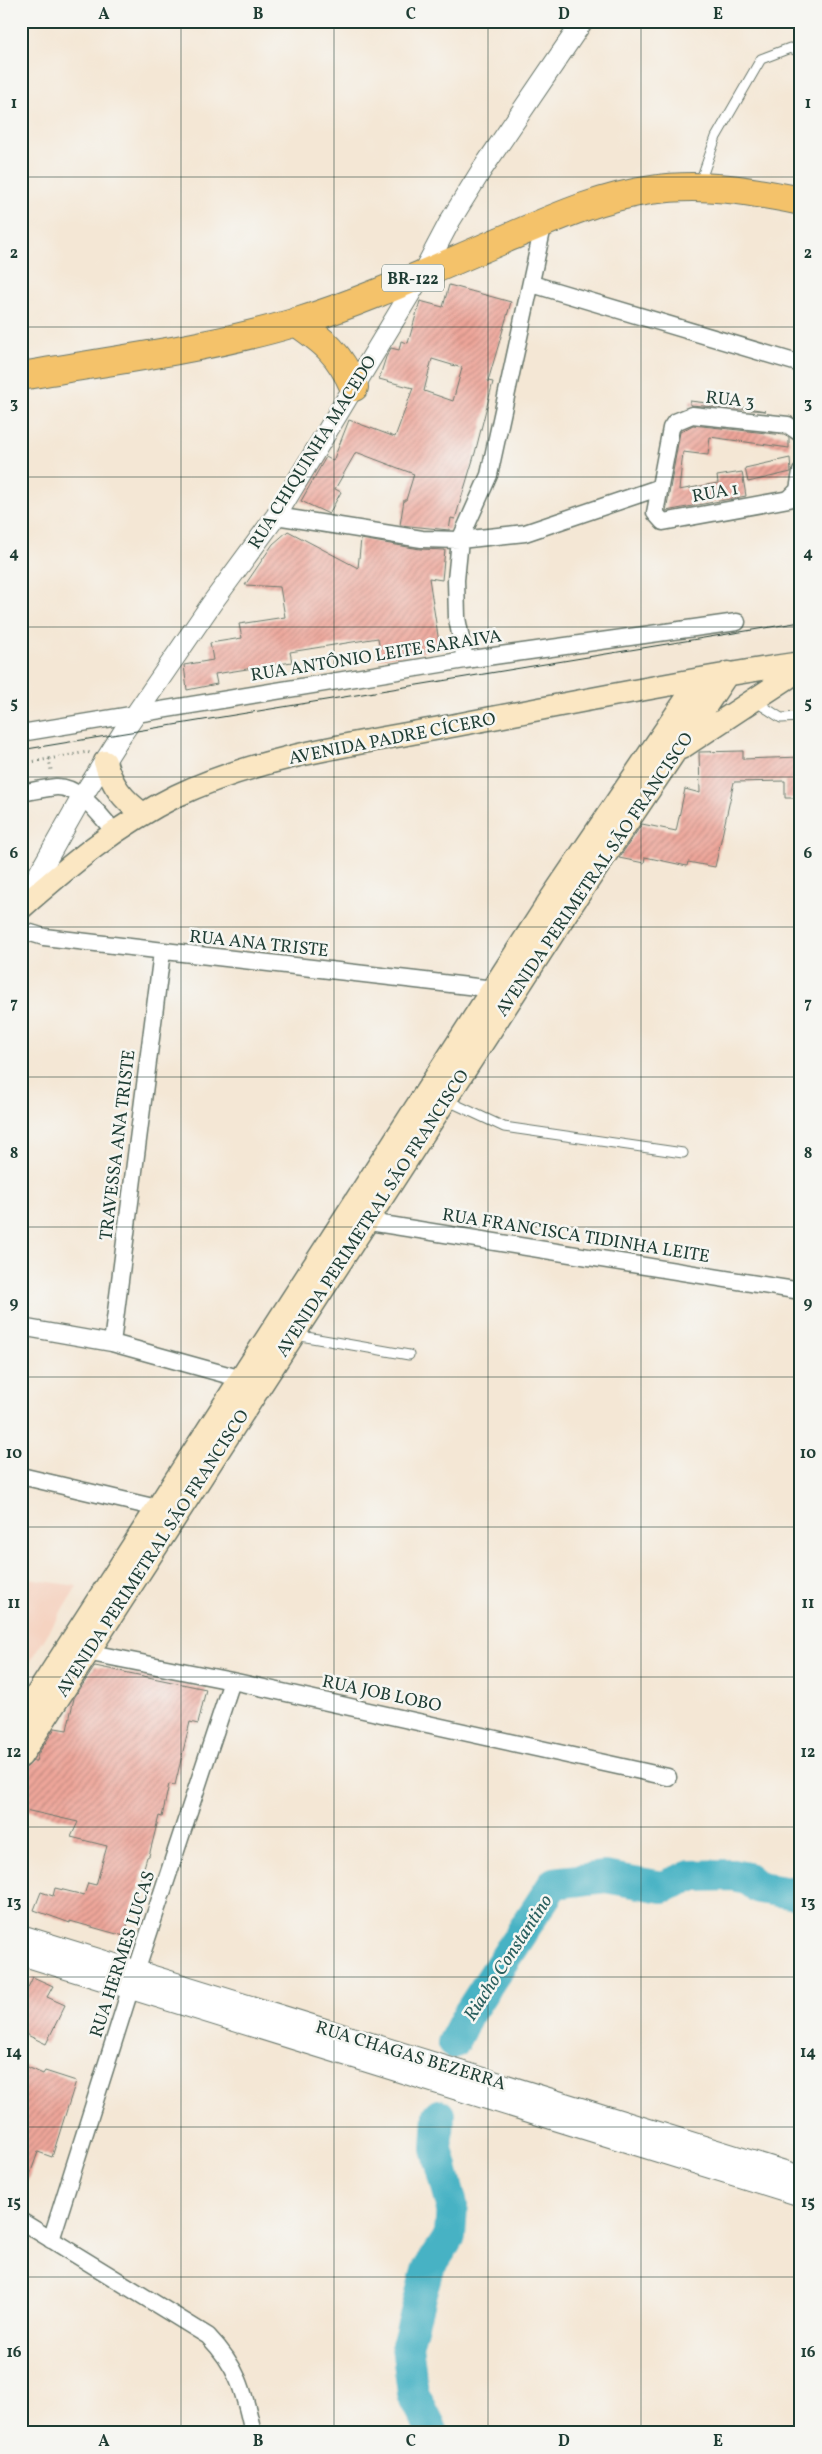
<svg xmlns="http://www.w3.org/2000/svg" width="822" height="2454" viewBox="0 0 822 2454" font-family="Vollkorn,serif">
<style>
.built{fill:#f5d3c1}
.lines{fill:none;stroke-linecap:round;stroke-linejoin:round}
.river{stroke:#46b2c4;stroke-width:32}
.building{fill:url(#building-hatch);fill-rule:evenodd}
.service-casing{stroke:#6a786c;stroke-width:11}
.minor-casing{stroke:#6a786c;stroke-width:19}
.tertiary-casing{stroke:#6a786c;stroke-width:22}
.secondary-casing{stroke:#6a786c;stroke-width:25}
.trunk-casing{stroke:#6a786c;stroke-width:30}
.path{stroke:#6a786c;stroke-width:3;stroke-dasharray:1 4;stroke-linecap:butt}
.service{stroke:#fff;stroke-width:9}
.minor{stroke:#fff;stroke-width:16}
.tertiary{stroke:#fff;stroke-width:20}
.secondary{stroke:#fbe7c3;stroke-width:22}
.trunk{stroke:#f4c26a;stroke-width:28}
.tram{stroke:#1f3d34;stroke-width:1}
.grid{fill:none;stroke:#1f3d34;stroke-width:1;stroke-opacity:0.55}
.labels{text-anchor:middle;stroke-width:5;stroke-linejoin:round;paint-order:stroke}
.shield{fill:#f6f6f2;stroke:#60746d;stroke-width:1}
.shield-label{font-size:16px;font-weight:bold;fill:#1f3d34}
.street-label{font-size:18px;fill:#1f3d34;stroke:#f6f6f2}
.water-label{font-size:19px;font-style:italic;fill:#2b605f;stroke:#f6f6f2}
.neatline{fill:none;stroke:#1f3d34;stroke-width:2}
.grid-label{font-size:16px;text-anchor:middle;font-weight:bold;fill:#1f3d34}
</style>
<defs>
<pattern id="building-hatch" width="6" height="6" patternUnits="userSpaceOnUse" patternTransform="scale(1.25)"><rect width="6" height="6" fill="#eea69a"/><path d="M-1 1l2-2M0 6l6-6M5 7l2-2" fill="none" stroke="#c0887e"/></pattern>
</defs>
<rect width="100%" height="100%" fill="#f6f6f2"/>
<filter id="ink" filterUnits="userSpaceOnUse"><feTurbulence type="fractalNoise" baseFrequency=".02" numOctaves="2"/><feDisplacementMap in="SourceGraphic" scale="10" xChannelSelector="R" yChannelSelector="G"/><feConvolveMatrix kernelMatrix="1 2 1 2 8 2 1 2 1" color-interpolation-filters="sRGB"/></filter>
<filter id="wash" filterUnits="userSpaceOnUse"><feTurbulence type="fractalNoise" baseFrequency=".0096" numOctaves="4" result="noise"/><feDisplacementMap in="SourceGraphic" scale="20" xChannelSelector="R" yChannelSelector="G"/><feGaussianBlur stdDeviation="1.12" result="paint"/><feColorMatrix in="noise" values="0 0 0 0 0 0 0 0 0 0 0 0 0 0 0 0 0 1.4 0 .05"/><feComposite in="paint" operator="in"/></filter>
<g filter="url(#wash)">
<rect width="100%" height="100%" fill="#f4e7d5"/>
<path class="built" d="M21,1578L77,1586L21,1677Z"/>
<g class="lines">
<path class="river" d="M453,2043L467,2016L554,1883L605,1877L663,1887L691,1876L732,1875L747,1878L759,1888L797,1894L801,1892
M433,2433L413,2393L407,2346L427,2271L450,2236L452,2205L437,2149L439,2115"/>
</g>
<g id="blocks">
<path class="building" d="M449,285L511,302L488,381L493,382L475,453L455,519L451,518L449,530L400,525L404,500H406L414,474L356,452L335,489L341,492L329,514L301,501L326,457L333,461L349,420L395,437L413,388L379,379L386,357L391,348L399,350L401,341L408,343L420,301L443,307ZM432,359L462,368L453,401L424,391Z
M690,401L741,407L766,411L690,405Z
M693,425L784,435L789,438V448L710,437L708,455L683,452L679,490L718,483L717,476L742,472L746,496L666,511L680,432Z
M790,458L791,472L748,482L745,468Z
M288,531L358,568L361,539L420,549L445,550L442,580L429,578L440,649L381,658L378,638L340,644L290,652L292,662L215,674L217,684L187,690L184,665L213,660L210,643L242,638L239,624L285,617L280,587L245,585L273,544Z
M743,751V759L801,757V798H785V781L734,782L715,867L688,862L687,866L645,857L644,863L619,858L642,824L676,831L685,789L700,793L699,752Z
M95,1666L206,1689L198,1724L190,1722L175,1785L169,1784L162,1817L159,1816L149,1856L147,1857L124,1936L70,1921V1923L34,1910L41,1892L53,1896L55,1888L84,1895L88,1883L96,1885L107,1846L71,1837L78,1822L21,1809L23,1769L27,1767L33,1761H36L38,1754L55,1728L67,1730L74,1698Z
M33,1977L53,1986L47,1997L65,2005L46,2044L21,2032V2002Z
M21,2064L43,2074L45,2071L76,2081L52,2157L38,2152L23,2194H21Z"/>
</g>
</g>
<g filter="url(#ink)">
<use href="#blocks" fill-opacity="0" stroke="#6a786c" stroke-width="1"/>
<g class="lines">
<g class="service-casing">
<path id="service" d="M699,185L716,137L761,59L790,48L801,52
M755,701L781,718L801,717
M446,1100L504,1127L683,1153
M295,1335L409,1355"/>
</g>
<g class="minor-casing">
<path id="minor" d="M532,284L801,364
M801,434L788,425L692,415L675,422L671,428L655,513L663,522L789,499L798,490L801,472
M276,516L422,539L460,540L525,533L658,488
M465,660L457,618L456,580L460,540L489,475L544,222
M21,733L465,660L737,622
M21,793C33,791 45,788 56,787C80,786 99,815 114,831
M21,930L44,937L494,989
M357,1220L801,1291
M21,1327L112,1343L242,1379
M112,1343L162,952
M21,1476L157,1508L167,1512
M86,1652L232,1681L668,1777
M21,2221L208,2336C238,2367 244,2391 253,2433
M51,2240L130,1990L232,1681"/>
</g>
<g class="tertiary-casing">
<path id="tertiary" d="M21,905L82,797L122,734L212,603L276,516L422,274L450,221L481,171L583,21
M21,1935L801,2176
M21,1955L801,2196"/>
</g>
<g class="secondary-casing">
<path id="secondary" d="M681,748L801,669
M105,762C112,785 122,799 143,814
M21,908C70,865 117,825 176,796C259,756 361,743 451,726C567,704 684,680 801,663
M21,1719L550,900L700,679
M21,1756L569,909L728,673"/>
</g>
<g class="trunk-casing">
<path id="trunk" d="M296,322C325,342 339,353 354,387
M21,376C113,360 207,349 297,322C368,300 436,268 505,239C552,219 600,197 651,190C702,182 752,191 801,201"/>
</g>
<path class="path" d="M49,759L87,752L90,753
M24,763L49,759L51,770L49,771"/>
<use href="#service" class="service"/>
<use href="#minor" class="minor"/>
<use href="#tertiary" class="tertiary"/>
<use href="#secondary" class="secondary"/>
<use href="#trunk" class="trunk"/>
<path class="tram" d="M21,750L801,622"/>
</g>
</g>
<path class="grid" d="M181,21V2433M334,21V2433M488,21V2433M641,21V2433M21,177H801M21,327H801M21,477H801M21,627H801M21,777H801M21,927H801M21,1077H801M21,1227H801M21,1377H801M21,1527H801M21,1677H801M21,1827H801M21,1977H801M21,2127H801M21,2277H801"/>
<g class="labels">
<rect class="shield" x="382" y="264.5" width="62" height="27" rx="4"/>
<g class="shield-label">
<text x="413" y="284">BR-122</text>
</g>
<g class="street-label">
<text transform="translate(730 399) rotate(6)" y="6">RUA 3</text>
<text transform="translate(312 452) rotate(-58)" y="6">RUA CHIQUINHA MACEDO</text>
<text transform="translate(715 492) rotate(-10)" y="6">RUA 1</text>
<text transform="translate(376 655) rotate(-9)" y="6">RUA ANTÔNIO LEITE SARAIVA</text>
<text transform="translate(392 738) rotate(-11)" y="6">AVENIDA PADRE CÍCERO</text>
<text transform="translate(594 874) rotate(-56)" y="6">AVENIDA PERIMETRAL SÃO FRANCISCO</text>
<text transform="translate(259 943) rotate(6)" y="6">RUA ANA TRISTE</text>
<text transform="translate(117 1145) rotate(-83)" y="6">TRAVESSA ANA TRISTE</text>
<text transform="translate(372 1213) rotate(-57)" y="6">AVENIDA PERIMETRAL SÃO FRANCISCO</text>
<text transform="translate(576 1235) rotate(9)" y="6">RUA FRANCISCA TIDINHA LEITE</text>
<text transform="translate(152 1553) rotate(-57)" y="6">AVENIDA PERIMETRAL SÃO FRANCISCO</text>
<text transform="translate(382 1693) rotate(12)" y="6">RUA JOB LOBO</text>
<text transform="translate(122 1954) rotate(-72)" y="6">RUA HERMES LUCAS</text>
<text transform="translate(411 2055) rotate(17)" y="6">RUA CHAGAS BEZERRA</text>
</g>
<g class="water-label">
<text transform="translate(507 1957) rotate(-57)" y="7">Riacho Constantino</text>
</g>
</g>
<rect width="822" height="2454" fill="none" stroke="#f6f6f2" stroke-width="55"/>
<rect x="28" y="28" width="766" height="2398" class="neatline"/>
<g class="grid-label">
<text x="104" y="19">A</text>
<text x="258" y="19">B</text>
<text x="411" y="19">C</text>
<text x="564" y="19">D</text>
<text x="718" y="19">E</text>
<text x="14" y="108">1</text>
<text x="808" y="108">1</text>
<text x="14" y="258">2</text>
<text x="808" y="258">2</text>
<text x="14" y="408">3</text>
<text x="808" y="408">3</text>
<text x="14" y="558">4</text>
<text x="808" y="558">4</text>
<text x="14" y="708">5</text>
<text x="808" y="708">5</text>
<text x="14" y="858">6</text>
<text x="808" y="858">6</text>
<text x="14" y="1008">7</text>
<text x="808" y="1008">7</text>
<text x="14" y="1158">8</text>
<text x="808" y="1158">8</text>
<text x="14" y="1308">9</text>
<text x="808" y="1308">9</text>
<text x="14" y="1458">10</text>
<text x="808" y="1458">10</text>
<text x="14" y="1608">11</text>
<text x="808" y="1608">11</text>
<text x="14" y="1757">12</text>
<text x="808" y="1757">12</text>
<text x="14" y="1907">13</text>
<text x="808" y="1907">13</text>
<text x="14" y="2057">14</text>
<text x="808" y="2057">14</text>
<text x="14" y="2207">15</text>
<text x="808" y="2207">15</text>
<text x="14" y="2357">16</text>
<text x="808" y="2357">16</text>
<text x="104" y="2446">A</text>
<text x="258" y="2446">B</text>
<text x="411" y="2446">C</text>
<text x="564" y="2446">D</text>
<text x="718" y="2446">E</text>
</g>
</svg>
